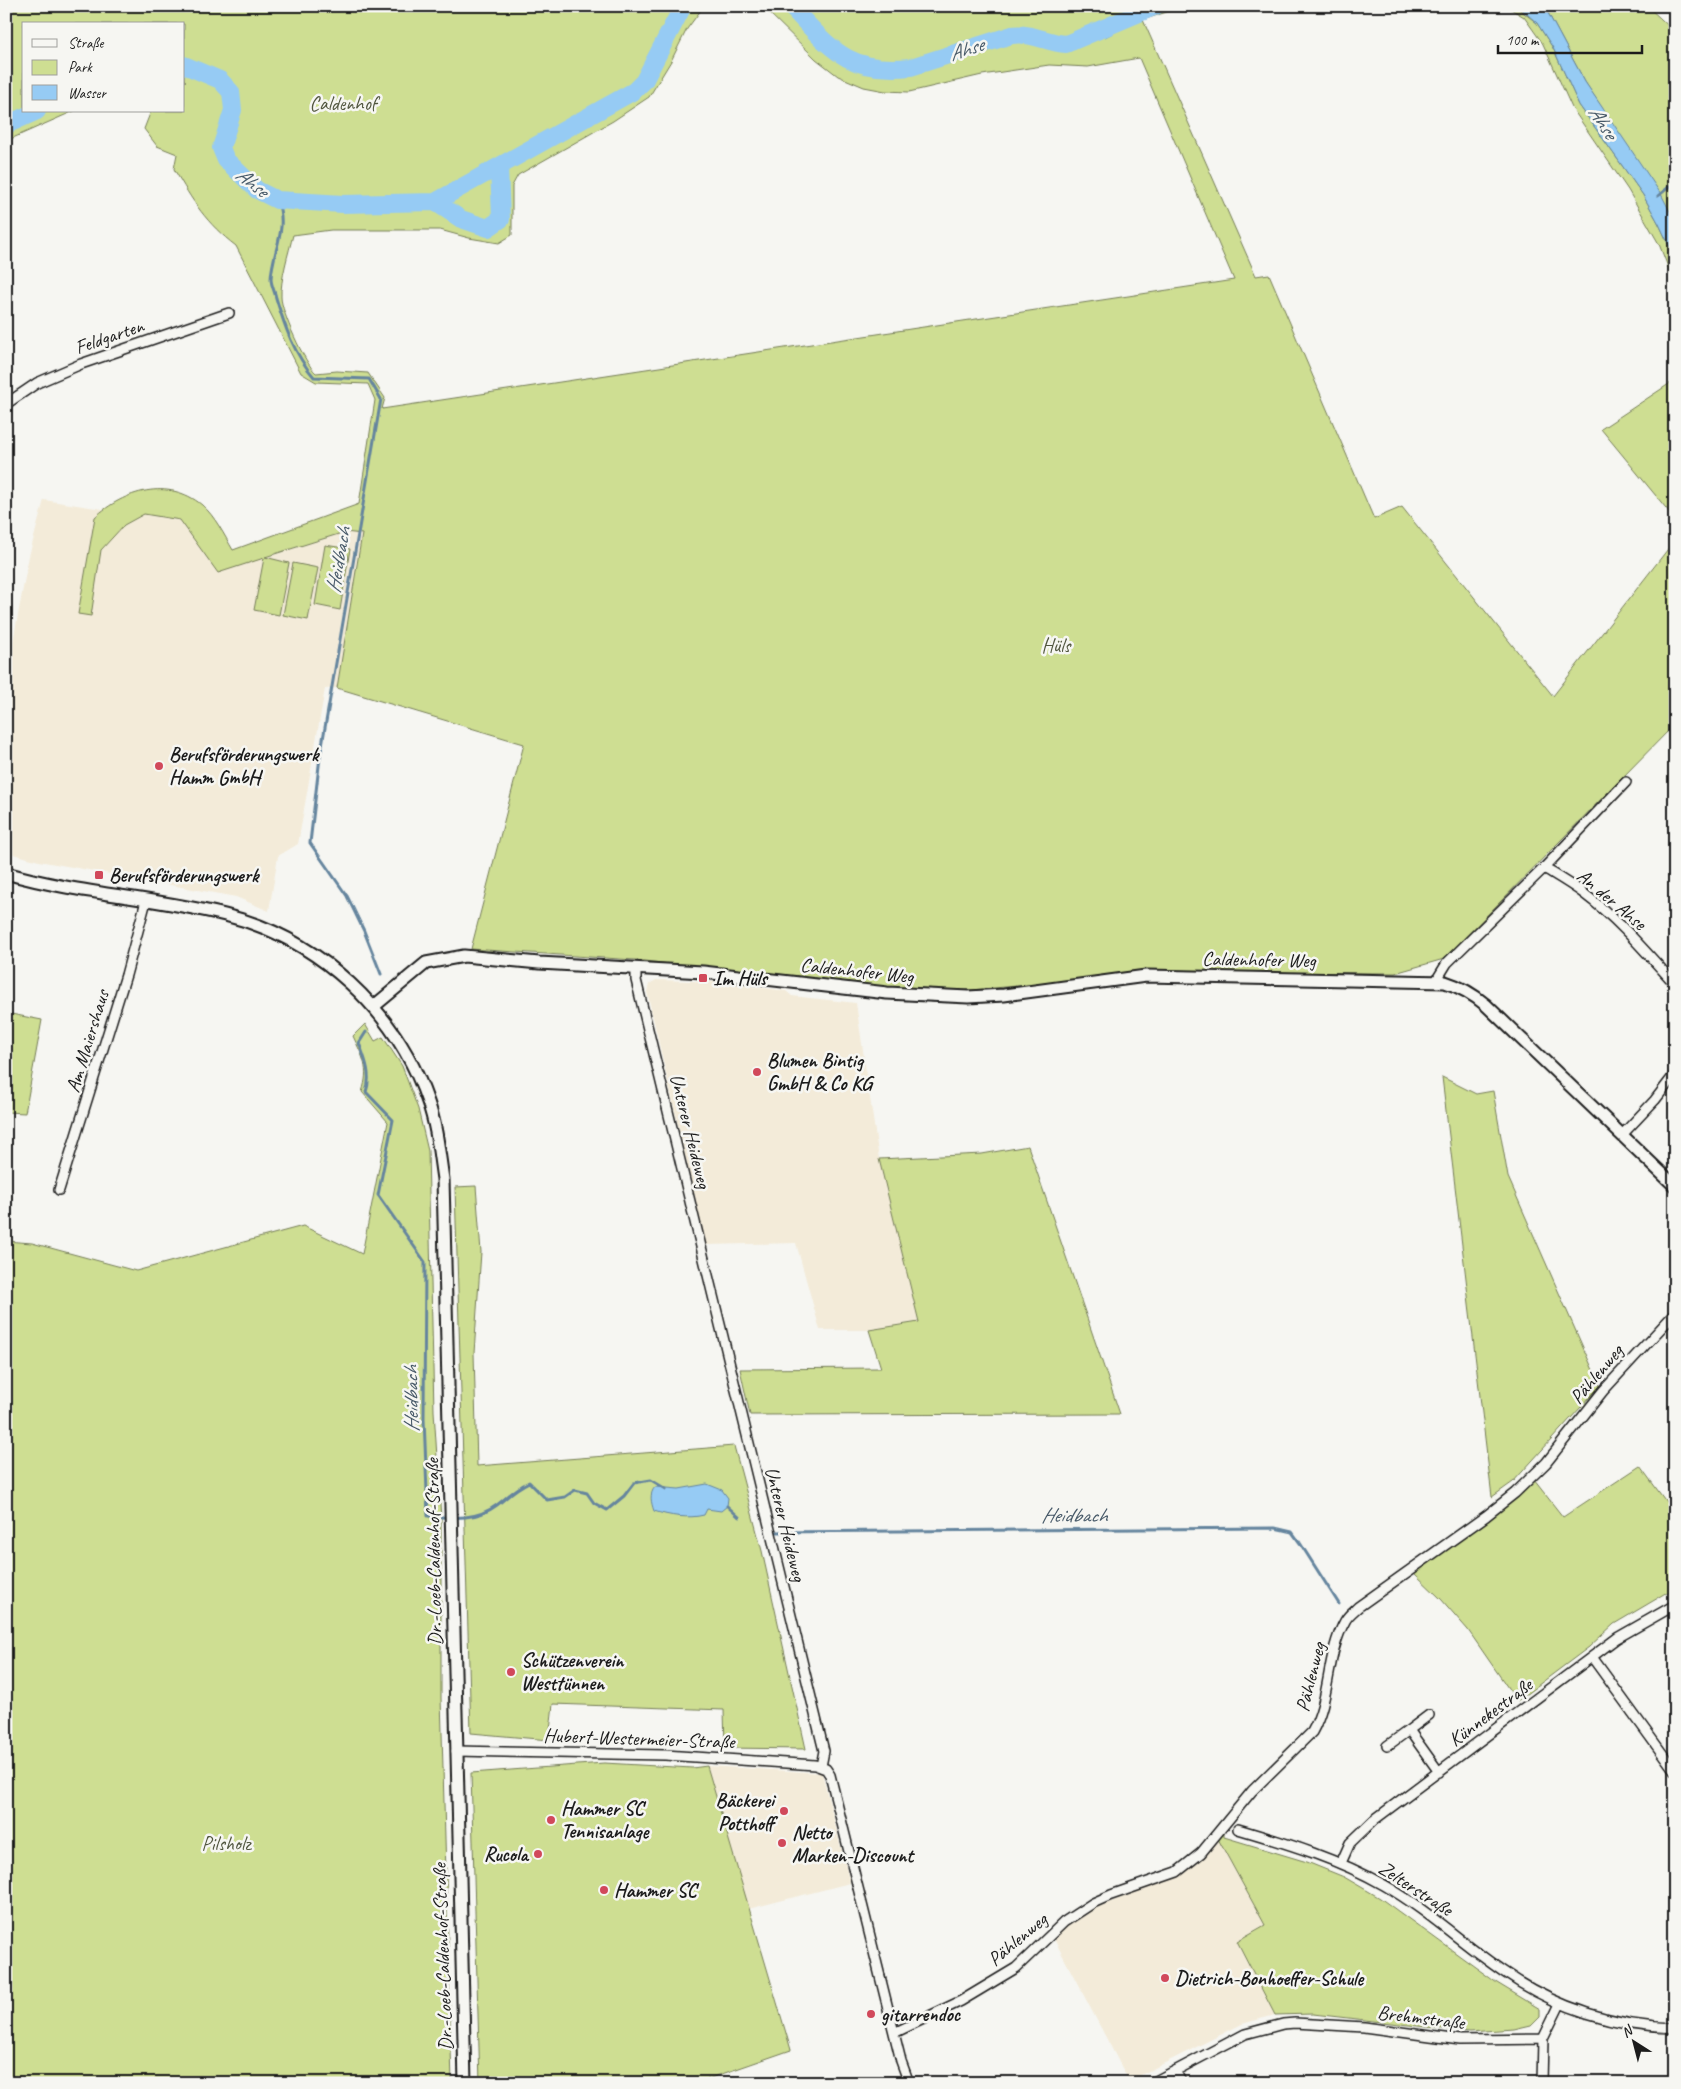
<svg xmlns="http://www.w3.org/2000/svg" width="1681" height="2089" viewBox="0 0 1681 2089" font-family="Caveat,sans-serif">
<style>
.built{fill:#f3ebd9}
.green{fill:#cede92;stroke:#757d57}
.water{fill:#96cbf4;stroke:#65859e}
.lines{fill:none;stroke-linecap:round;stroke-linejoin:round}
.stream{stroke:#65859e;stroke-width:3}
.river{stroke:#96cbf4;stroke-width:18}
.minor-casing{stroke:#1c1c1c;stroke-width:12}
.major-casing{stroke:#1c1c1c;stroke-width:15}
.minor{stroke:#f6f6f2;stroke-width:9}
.major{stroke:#f6f6f2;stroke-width:11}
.poi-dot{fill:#d1495b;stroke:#f6f6f2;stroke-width:2}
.labels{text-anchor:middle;stroke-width:5;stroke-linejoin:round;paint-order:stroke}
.park-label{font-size:20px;fill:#51563f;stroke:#f6f6f2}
.street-label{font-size:20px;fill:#1c1c1c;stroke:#f6f6f2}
.poi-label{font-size:20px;font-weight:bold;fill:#1c1c1c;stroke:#f6f6f2;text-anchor:start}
.water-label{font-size:21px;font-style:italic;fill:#475968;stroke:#f6f6f2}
</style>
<rect width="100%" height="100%" fill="#f6f6f2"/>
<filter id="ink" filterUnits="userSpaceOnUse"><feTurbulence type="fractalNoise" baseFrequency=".02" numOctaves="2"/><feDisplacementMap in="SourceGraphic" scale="10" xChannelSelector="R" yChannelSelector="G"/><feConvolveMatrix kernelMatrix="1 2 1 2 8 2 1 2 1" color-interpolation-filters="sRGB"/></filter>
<g filter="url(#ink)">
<path class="built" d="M44,500L129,513L173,509L225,570L345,532L362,534L337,688L325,689L298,844L278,856L269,911L236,897L39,861L6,852V679L29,556Z
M656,980L724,982L786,991L792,996L856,1003L879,1159L919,1322L869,1330H820L796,1243L706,1245L647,992L649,984Z
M707,1766L822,1773L850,1883L748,1909Z
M1217,1837L1265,1925L1237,1941L1275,2015L1242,2024L1129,2081L1054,1939L1068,1924L1095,1908L1177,1876Z"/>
<path class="green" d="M6,6H704L687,29L671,61L649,97L613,121L518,175L512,186V235L499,243L469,238L440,230H331L293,235C289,251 280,281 281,297C281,311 305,364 316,373L337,371L368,373L385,398L382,409L1234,280L1139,58L1088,67L1049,65L982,75L909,92L885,91L864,87L838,76L816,59L762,6H1184L1143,20L1256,276L1269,274L1374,519L1402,507L1553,696L1675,540V724L1444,959L1395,973L1182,972L970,990L890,988L635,960L471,949L524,744L337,688L362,534L345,532L265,557L289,563L279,615L254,610L264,558L218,573L180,520L144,514L124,525L101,550L91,616L78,614L95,517C124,491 168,477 202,505C215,516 224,535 233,550L359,504L375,400L368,384L316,382L301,373L236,246C206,223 193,202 174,169L177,154L157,146L144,129L151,111H184V82L186,81L184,80V24H24V111H74L6,141Z
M1506,6H1515L1537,23L1553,48L1579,105L1643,195L1659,224L1675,258V285L1659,244L1628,190L1572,108L1543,44L1524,17Z
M1541,6H1647L1675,32V221L1585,82L1548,13Z
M1675,380V519L1601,429Z
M325,545L350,549L340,610L315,605Z
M293,563L318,568L308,620L283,615Z
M6,1013L42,1020L25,1113L6,1112Z
M365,1024L375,1041L383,1037L402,1066L418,1109L428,1151L434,1411L441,1519V1698L452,2083H6V1241L32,1243L136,1271L303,1226L362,1254L388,1122L362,1092C370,1068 363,1058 353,1036Z
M1442,1077L1476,1094L1493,1091L1508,1177L1600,1386L1513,1482L1492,1497Z
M1028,1146L1120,1414L750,1415L740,1369L881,1368L869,1330L919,1322L879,1159L982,1154Z
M476,1186L481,1252L474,1353L477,1466L734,1446L762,1551L806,1749L725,1748L724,1710L553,1704L549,1740L471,1733L455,1187Z
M1640,1466L1675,1514V1588L1614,1624L1589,1647L1517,1701L1468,1630L1441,1599L1414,1573L1485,1522L1534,1480L1563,1517Z
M604,1763L692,1768L707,1766L791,2050L696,2083H480L471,1773Z
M1224,1833V1837L1307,1862L1344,1877L1380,1898L1497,1983L1540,2009V2016L1531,2025L1514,2029L1469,2032L1313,2014L1275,2015L1237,1941L1265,1925L1217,1837Z"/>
<path class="water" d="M1137,6H1173L1152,13L1105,37L1098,23Z
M1518,6H1541L1548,13L1585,82L1661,194L1675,221V258L1659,224L1643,195L1579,105L1553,48L1537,23Z
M707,1484L722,1490L728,1498L727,1506L721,1511L707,1509L704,1515C689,1519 669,1516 654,1511C651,1502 649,1494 655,1487L679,1489Z"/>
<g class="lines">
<path class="stream" d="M1658,196L1675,182
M277,200C289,229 272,251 271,279C271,285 275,292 276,298C285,327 294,354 314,377L369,379L381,399L320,757L310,843L347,896L364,931L381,974
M366,1032L359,1043C365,1059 372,1075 366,1092L393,1120L378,1195L425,1262L424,1419L428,1516C452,1518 476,1521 497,1505C510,1495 513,1490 529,1482L547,1500L565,1497L575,1490L587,1493L594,1503L607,1510L624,1496L634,1483L651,1480L666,1489
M727,1506L739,1517
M771,1532L1275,1528L1292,1532L1300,1543L1339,1604"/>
<path class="river" d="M790,6C831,48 847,74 911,67L1012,35C1031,32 1047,43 1066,44L1156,6
M184,65L220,80L231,92L233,110L221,148L226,160L257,190L277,200L343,204L435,202L634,91L644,81L683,6
M6,125L37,111
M435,202L461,219L488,228L501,219L499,167"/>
<g class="minor-casing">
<path id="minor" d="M6,404L37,383L81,364L229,313
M1544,868C1557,876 1571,884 1583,893C1618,919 1646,952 1675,984
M636,969V980L824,1751L821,1766
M1436,981L1447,963L1544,868L1626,782
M1622,1135L1655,1100L1675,1074
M59,1190L126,975L146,901
M1592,1657L1675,1771
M1409,1730L1429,1715
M1387,1746L1409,1730L1439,1772
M456,1751L665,1755L815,1765L826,1769L830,1775L901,2061L909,2083
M1238,1829C1289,1844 1338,1859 1384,1885C1428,1910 1465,1946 1507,1974C1555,2007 1616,2027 1675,2028
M1341,1863L1350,1843L1374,1820L1617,1638L1675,1605
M894,2033L961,2001L1016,1968L1064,1922L1093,1903L1111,1895L1177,1872L1201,1853L1252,1791L1312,1732C1331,1698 1326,1655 1345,1621C1348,1615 1354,1611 1358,1607L1486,1516L1515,1493L1546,1463L1603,1391L1675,1313
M1175,2071L1182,2083
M1152,2083L1245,2034L1283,2024L1295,2023L1364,2027L1460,2040L1543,2039L1560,2004
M1542,2083L1543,2039"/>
</g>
<g class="major-casing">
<path id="major" d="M6,873C78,894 153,897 225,915C318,938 397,1011 428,1102C437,1127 439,1153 443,1179L465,2083
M373,1007L426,963L464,956L539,963L703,972L887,993L968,997L1004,995L1146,976L1445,982C1461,987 1473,994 1486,1005L1675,1186"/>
</g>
<use href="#minor" class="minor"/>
<use href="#major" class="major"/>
</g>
</g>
<g class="poi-dot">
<circle cx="159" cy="766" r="5"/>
<rect x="94" y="870" width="10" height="10" rx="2.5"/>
<rect x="698" y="973" width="10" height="10" rx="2.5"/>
<circle cx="757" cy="1072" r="5"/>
<circle cx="511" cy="1672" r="5"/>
<circle cx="784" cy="1811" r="5"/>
<circle cx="551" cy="1820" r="5"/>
<circle cx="782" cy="1843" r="5"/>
<circle cx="538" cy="1854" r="5"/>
<circle cx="604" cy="1890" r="5"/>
<circle cx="1165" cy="1978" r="5"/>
<circle cx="871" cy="2014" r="5"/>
</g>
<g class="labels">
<g class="park-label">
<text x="343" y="110">Caldenhof</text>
<text x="1056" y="652">Hüls</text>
<text x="226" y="1850">Pilsholz</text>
</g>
<g class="street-label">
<text transform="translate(109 336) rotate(-19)" y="7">Feldgarten</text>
<text transform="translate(1612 899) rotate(40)" y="7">An der Ahse</text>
<text transform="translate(1259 959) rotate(1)" y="7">Caldenhofer Weg</text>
<text transform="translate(857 970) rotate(6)" y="7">Caldenhofer Weg</text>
<text transform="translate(87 1041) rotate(-73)" y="7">Am Maiershaus</text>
<text transform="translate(691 1131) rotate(76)" y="7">Unterer Heideweg</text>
<text transform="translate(1596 1374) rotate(-50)" y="7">Pählenweg</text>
<text transform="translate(786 1524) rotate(76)" y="7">Unterer Heideweg</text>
<text transform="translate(433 1552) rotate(-91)" y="7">Dr.-Loeb-Caldenhof-Straße</text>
<text transform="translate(1310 1677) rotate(-76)" y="7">Pählenweg</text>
<text transform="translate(1490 1712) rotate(-37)" y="7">Künnekestraße</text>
<text transform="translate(639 1738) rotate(2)" y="7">Hubert-Westermeier-Straße</text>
<text transform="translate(1416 1888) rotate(33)" y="7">Zelterstraße</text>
<text transform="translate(1017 1939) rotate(-40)" y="7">Pählenweg</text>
<text transform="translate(442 1957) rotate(-92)" y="7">Dr.-Loeb-Caldenhof-Straße</text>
<text transform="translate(1421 2017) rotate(7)" y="7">Brehmstraße</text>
</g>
<g class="poi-label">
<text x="169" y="761">Berufsförderungswerk<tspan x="169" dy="23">Hamm GmbH</tspan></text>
<text x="109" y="882">Berufsförderungswerk</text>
<text x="713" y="985">Im Hüls</text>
<text x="767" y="1067">Blumen Bintig<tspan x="767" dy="23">GmbH &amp; Co KG</tspan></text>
<text x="521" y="1667">Schützenverein<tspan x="521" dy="23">Westtünnen</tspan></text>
<text x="774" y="1807" text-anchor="end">Bäckerei<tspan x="774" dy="23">Potthoff</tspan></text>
<text x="561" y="1815">Hammer SC<tspan x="561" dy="23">Tennisanlage</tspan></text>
<text x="792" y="1839">Netto<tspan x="792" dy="23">Marken-Discount</tspan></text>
<text x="528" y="1861" text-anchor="end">Rucola</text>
<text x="614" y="1897">Hammer SC</text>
<text x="1175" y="1985">Dietrich-Bonhoeffer-Schule</text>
<text x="881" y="2021">gitarrendoc</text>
</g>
<g class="water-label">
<text transform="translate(966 49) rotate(-18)" y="7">Ahse</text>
<text transform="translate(1603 122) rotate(57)" y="7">Ahse</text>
<text transform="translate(252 182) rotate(38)" y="7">Ahse</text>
<text transform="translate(338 560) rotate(-80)" y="7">Heidbach</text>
<text transform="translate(411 1399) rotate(-91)" y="7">Heidbach</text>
<text x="1074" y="1522">Heidbach</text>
</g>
</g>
<rect width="1681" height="2089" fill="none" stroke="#f6f6f2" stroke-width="25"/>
<rect x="12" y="12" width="1656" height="2064" fill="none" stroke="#1c1c1c" stroke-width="2" filter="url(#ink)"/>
<rect x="22" y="22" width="162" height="90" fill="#f6f6f2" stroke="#9f9f9c"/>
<rect x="32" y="39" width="25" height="8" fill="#f6f6f2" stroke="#9f9f9c"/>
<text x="68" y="48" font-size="15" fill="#1c1c1c">Straße</text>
<rect x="32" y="60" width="25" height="15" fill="#cede92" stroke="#9f9f9c"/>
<text x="68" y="72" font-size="15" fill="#1c1c1c">Park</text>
<rect x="32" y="85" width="25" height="15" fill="#96cbf4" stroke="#9f9f9c"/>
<text x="68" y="98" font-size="15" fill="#1c1c1c">Wasser</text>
<g transform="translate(1634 2042) rotate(324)" stroke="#f6f6f2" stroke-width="4" paint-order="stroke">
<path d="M0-4L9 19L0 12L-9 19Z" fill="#1c1c1c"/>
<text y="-8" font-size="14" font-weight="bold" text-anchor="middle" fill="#1c1c1c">N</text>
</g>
<path d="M1498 45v8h144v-8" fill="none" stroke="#1c1c1c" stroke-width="2.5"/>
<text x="1506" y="45" font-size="15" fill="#1c1c1c" stroke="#f6f6f2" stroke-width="4" paint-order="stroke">100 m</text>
</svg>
